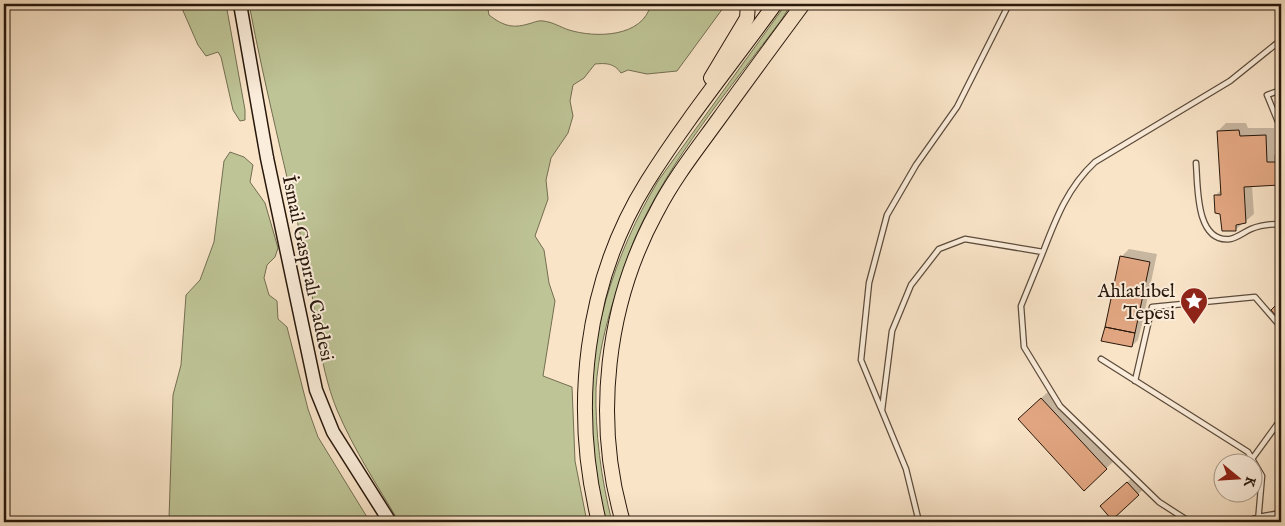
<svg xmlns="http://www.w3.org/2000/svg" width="1285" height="526" viewBox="0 0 1285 526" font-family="'IM FELL English',serif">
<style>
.green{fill:#bec496;stroke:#736e51}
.shadow{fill:#0003}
.building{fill:#e2a782;stroke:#28180c}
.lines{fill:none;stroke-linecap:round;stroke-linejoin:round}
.service-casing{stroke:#5c4b3b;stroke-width:7}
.secondary-casing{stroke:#28180c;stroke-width:15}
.primary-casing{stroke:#28180c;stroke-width:16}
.service{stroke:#fbeddb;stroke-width:4.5}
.secondary{stroke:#fbeddb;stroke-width:12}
.primary{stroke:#f9e4c8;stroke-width:14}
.labels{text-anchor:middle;stroke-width:4;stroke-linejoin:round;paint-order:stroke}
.street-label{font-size:19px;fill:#28180c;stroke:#fbeddb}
.poi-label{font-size:19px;fill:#28180c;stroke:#fbeddb;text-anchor:end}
</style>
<rect width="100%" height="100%" fill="#f9e4c8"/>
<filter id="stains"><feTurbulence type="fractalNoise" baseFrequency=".004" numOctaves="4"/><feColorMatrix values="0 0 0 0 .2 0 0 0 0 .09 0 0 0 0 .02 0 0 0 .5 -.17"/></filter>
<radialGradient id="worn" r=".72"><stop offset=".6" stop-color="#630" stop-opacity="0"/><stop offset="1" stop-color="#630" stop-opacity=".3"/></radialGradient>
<path class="green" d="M180,4H226L245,110V120L240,121L233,110L221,57L218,52L206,56L198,45Z
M249,4H487L489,15C502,25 512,29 528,24C533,23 538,20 543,21C553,22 560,27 569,30C595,38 643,38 651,4H726L677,71L647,74L628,70L621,73C614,63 606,63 595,64L584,78L573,85L570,101L573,116L568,133L551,158L546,180L548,199L535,236L544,250L549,283L555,301L543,376L572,387L575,461L587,522H399C377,485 354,450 337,410C317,361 316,306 305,255C286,171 265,88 249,4Z
M786,4H791L782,19C730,89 670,158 635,238C627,258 621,279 614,299C605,327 598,358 596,388C595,433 601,478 612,522H605C599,491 591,460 590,428C586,341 614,255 658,181Z
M230,152L244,157L253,165L250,182L265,203L278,248L275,257L267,265L264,278L269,295L277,301L278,319L287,327L308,409L318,437L370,522H172L169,519L173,395L181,365L186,295L200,280L214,242L224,161Z"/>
<path class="shadow" d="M1226,123H1246L1248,128H1274V155H1281V182L1252,186L1254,214L1235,230L1222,212L1215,196L1222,189L1218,131Z
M1129,249L1157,254L1142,324L1138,340L1132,346L1121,257Z
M1049,391L1114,461L1084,489L1027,411Z
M1133,477L1144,489L1138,494L1107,500Z"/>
<path class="building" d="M1239,130L1240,136L1266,135L1267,162H1278L1280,185L1244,187L1246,223L1236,225V231H1222L1220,214L1215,213L1214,195H1221L1217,131Z
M1120,256L1150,262L1135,333L1105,327Z
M1281,300V322L1271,310Z
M1105,327L1135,333L1132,347L1101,341Z
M1041,398L1107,469L1084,491L1018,419Z
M1127,482L1139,495L1112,520L1100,506Z"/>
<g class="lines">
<g class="service-casing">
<path id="service" d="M1281,90L1267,95L1281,129
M1196,163C1198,185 1195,243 1230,239C1237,238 1244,232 1251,229C1261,225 1271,224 1281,224
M1043,252L1021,306L1024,347L1060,406L1159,502L1190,522
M1101,359L1248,452L1262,476L1258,522
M1135,381L1152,307L1255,297L1281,327
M882,410L892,331L911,285L939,249L965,239L1043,252C1056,218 1068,187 1095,162L1230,81L1281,40
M1252,459L1281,419
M919,522L906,469L861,360L869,283L887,215L916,165L957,107L1009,4
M1246,522L1258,517L1281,513"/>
</g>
<g class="secondary-casing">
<path id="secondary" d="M240,4L267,158L316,390L333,432L390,522"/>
</g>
<g class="primary-casing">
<path id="primary" d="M711,78L747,18L748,4
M599,522C571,409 584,283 647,182C685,121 733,62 775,4
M623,522C593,420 606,304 657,211C674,178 697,149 718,120C746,81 775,42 803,4"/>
</g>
<use href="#service" class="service"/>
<use href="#secondary" class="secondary"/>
<use href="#primary" class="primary"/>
</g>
<defs>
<g id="sight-pin" transform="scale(1.4375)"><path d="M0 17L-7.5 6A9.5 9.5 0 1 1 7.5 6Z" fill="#8f2418" stroke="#fbeddb"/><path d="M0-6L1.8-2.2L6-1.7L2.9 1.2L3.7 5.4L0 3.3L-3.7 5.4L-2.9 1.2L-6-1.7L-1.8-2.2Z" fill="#fff"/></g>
</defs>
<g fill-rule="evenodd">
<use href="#sight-pin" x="1194" y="301"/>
</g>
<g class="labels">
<g class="street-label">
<text transform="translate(309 268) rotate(78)" y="7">İsmail Gaspıralı Caddesi</text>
</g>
<g class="poi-label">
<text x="1175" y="297">Ahlatlıbel<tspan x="1175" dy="22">Tepesi</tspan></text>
</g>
</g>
<rect width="1285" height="526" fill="none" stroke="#f9e4c8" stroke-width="20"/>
<rect x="5" y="5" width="1275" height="516" fill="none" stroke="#28180c" stroke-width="2.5"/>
<rect x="10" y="10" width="1265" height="506" fill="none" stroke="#28180c"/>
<g transform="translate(1238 478) rotate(108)"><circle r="24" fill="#fbeddb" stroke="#a79888"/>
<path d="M0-4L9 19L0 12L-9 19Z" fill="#8f2418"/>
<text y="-8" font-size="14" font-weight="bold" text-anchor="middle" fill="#28180c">K</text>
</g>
<rect width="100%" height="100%" filter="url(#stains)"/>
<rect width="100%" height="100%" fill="url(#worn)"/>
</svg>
